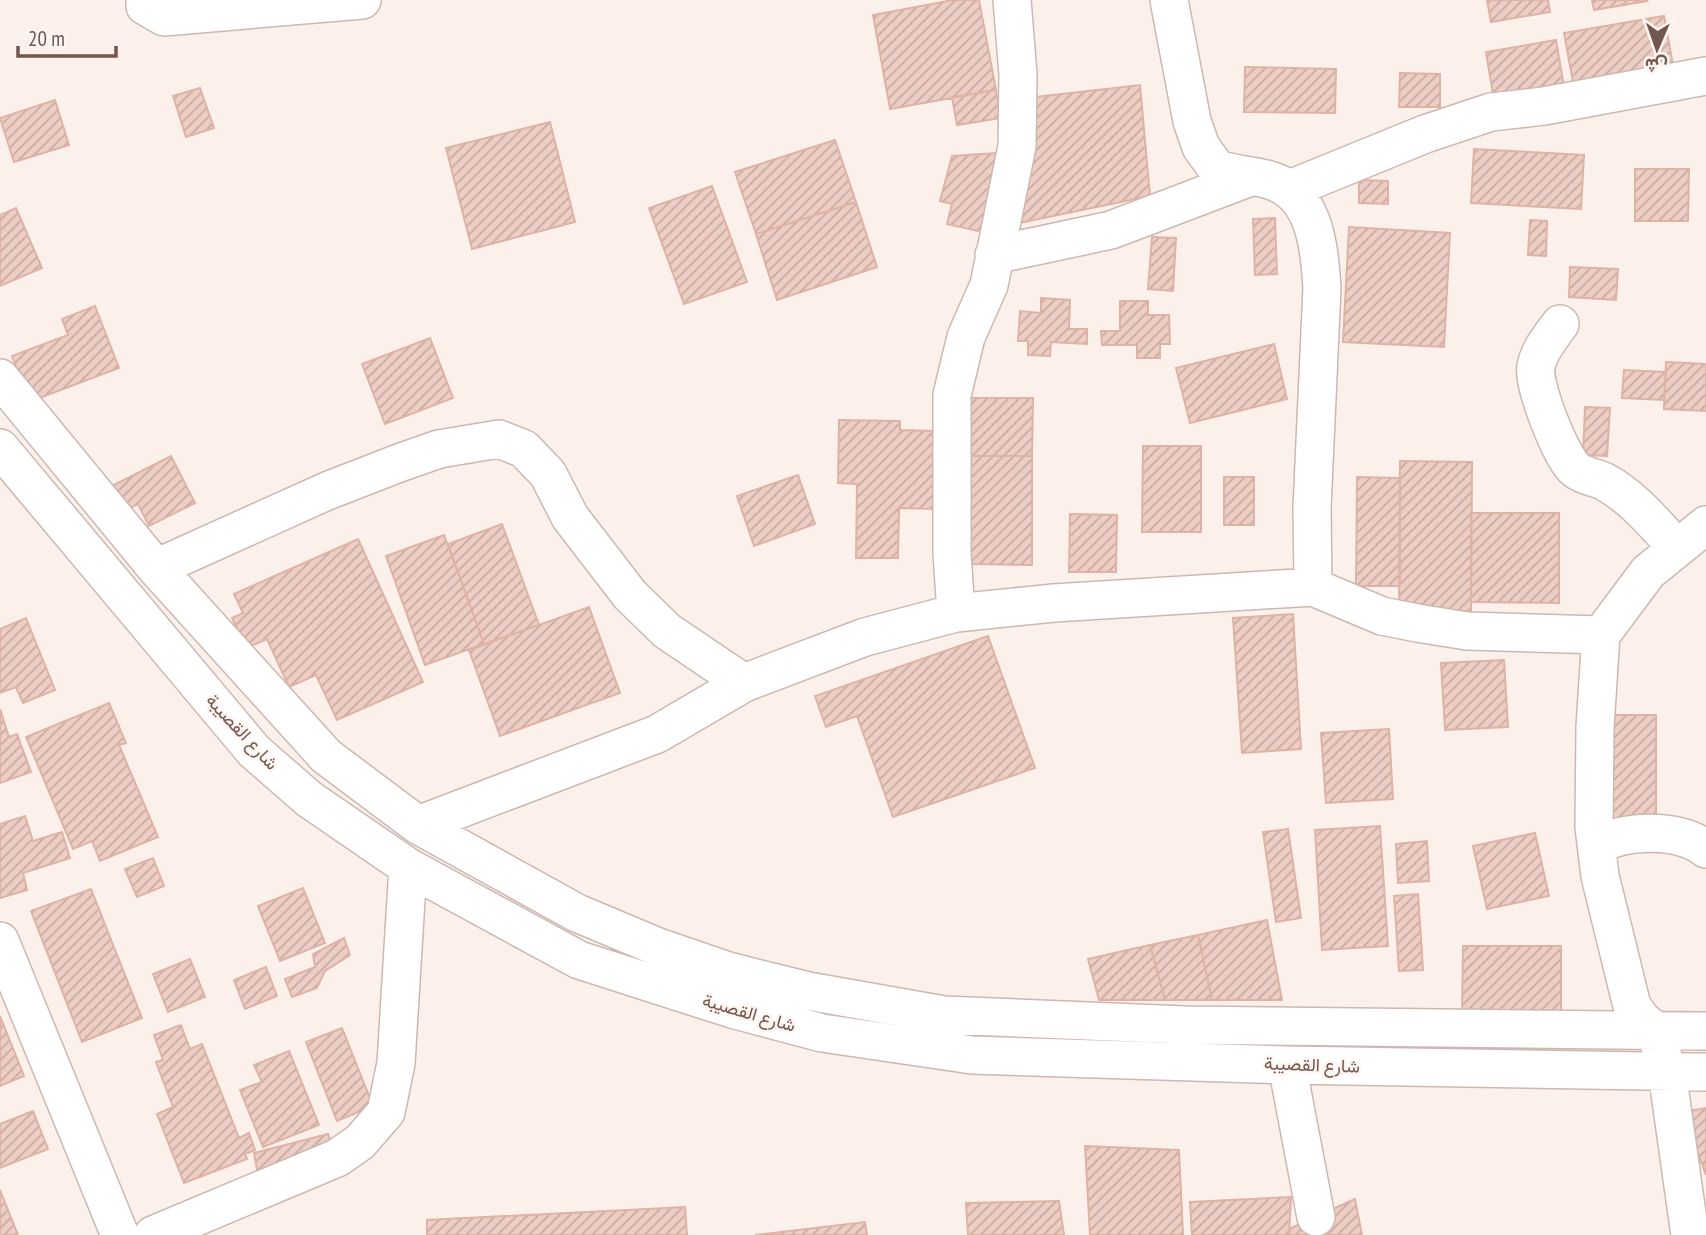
<svg xmlns="http://www.w3.org/2000/svg" width="1706" height="1235" viewBox="0 0 1706 1235" font-family="'PT Sans Narrow',Vazirmatn,sans-serif">
<style>
.building{fill:url(#building-hatch);stroke:#dfb2a6;stroke-width:2}
.lines{fill:none;stroke-linecap:round;stroke-linejoin:round}
.minor-casing{stroke:#ccb8b1;stroke-width:40}
.minor{stroke:#fff;stroke-width:37}
.labels{text-anchor:middle;stroke-width:5;stroke-linejoin:round;paint-order:stroke}
.street-label{font-size:18px;fill:#73564f;stroke:#fdf6f0}
</style>
<defs>
<pattern id="building-hatch" width="6" height="6" patternUnits="userSpaceOnUse" patternTransform="scale(1.75)"><rect width="6" height="6" fill="#eecec4"/><path d="M-1 1l2-2M0 6l6-6M5 7l2-2" fill="none" stroke="#c5aaa2"/></pattern>
</defs>
<rect width="100%" height="100%" fill="#fbf1ea"/>
<path class="building" d="M953,0H979L996,90L890,109L873,15Z
M1487,0H1548L1550,12L1491,22Z
M1592,0H1646L1647,1L1594,10Z
M1664,16L1673,65L1573,82L1564,33Z
M1556,40L1564,87L1494,100L1486,52Z
M1245,67L1336,69L1335,113L1244,112Z
M1400,73L1440,74V107H1399Z
M1140,85L1150,196L1010,225L1036,97Z
M200,88L214,128L186,137L173,96Z
M996,90L1001,118L957,125L952,97Z
M55,100L69,145L14,162L0,118Z
M550,122L575,222L472,249L446,148Z
M835,140L856,202L756,234L735,172Z
M1474,149L1584,155L1581,209L1471,203Z
M996,153L988,221L978,231L947,224L952,204L940,201L952,156Z
M1635,169H1689L1688,221H1635Z
M1359,180L1388,181V204L1359,203Z
M712,186L747,282L684,304L649,208Z
M856,202L877,267L777,300L756,234Z
M16,208L42,268L0,286V215Z
M1275,218L1277,274L1255,275L1253,219Z
M1530,220L1547,221L1546,256L1528,255Z
M1349,227L1450,233L1444,347L1343,342Z
M1152,237L1176,238L1173,291L1148,289Z
M1570,267L1618,269L1616,300L1569,297Z
M1041,298L1070,300L1069,329H1087V344L1051,342L1050,356L1028,355V341H1018L1020,311L1041,313Z
M1120,301H1148V315H1169L1170,344H1160V358H1137V345H1102L1101,331H1120Z
M95,306L119,368L29,402L12,356L68,335L62,319Z
M430,338L453,398L385,424L362,364Z
M1274,344L1287,399L1190,423L1176,368Z
M1666,362L1706,364V411L1664,409Z
M1624,370L1666,372L1664,400L1622,398Z
M971,398H1033L1032,456H971Z
M1585,407L1610,408L1607,456L1583,455Z
M839,420L900,421V430L937,431L936,509L899,508L898,558H856L857,484L838,483Z
M1143,446H1201V532H1142Z
M171,456L195,503L149,526L138,504L118,514L106,489Z
M971,456H1032V565L970,564Z
M1400,461L1472,462L1471,611H1399Z
M798,475L815,524L754,546L737,496Z
M1224,477H1254V525H1224Z
M1357,477L1400,478V586H1356Z
M1471,513H1559V603L1471,602Z
M1070,514L1117,515L1116,572H1069Z
M502,524L539,625L484,644L448,544Z
M444,535L484,644L425,665L386,556Z
M358,539L423,682L337,720L316,675L289,687L267,639L246,648L232,618L243,613L234,594Z
M589,607L620,693L500,736L469,650Z
M1293,614L1301,749L1242,753L1233,618Z
M26,618L55,690L23,703L16,687L0,693V629Z
M988,636L1035,768L893,817L857,716L826,727L815,696Z
M1504,660L1508,727L1445,730L1441,663Z
M109,703L126,743L119,745L158,837L100,861L92,841L73,849L26,737Z
M0,709L9,737L17,734L31,772L0,783Z
M1607,715H1656V821L1606,820Z
M1389,729L1393,799L1326,803L1321,733Z
M25,816L33,841L62,832L70,858L23,873L27,890L0,898V824Z
M1380,826L1388,946L1322,950L1315,830Z
M1288,829L1301,918L1276,922L1263,832Z
M1535,833L1549,896L1487,909L1473,846Z
M1427,841L1429,881L1398,883L1396,844Z
M153,858L164,886L137,897L125,869Z
M303,888L325,943L280,961L258,906Z
M91,889L142,1018L82,1042L31,911Z
M1418,894L1423,970L1399,971L1394,896Z
M1267,920L1282,1000H1212L1198,935Z
M1198,935L1212,1000H1165L1150,945Z
M344,938L350,955L325,971L317,988L292,997L285,979L315,967L313,954Z
M1150,945L1165,1000H1099L1088,959Z
M1463,946H1561V1016H1462Z
M190,959L205,997L168,1012L153,974Z
M266,967L277,996L245,1009L234,980Z
M0,1016L24,1076L0,1086Z
M181,1025L190,1049L202,1044L239,1138L249,1133L255,1150L245,1154L247,1159L184,1183L157,1114L173,1107L156,1062L163,1060L154,1035Z
M342,1028L373,1106L337,1121L306,1042Z
M289,1051L319,1125L263,1147L240,1090L262,1082L254,1065Z
M1706,1108V1175L1683,1112Z
M33,1111L48,1149L0,1168V1124Z
M328,1134L334,1151L258,1175L254,1153Z
M1085,1146L1179,1150L1183,1235H1090Z
M0,1190L18,1235H0Z
M1291,1197L1289,1235H1192L1190,1202Z
M1355,1199L1362,1235H1290L1289,1229Z
M1059,1201L1064,1235H968L966,1203Z
M685,1207L687,1235H427V1220Z
M865,1222L867,1235H755Z"/>
<g class="lines">
<g class="minor-casing">
<path id="minor" d="M145,0V6L164,17L362,0
M1169,0L1192,121L1201,147L1217,169C1233,174 1250,175 1266,179C1315,191 1319,245 1322,288L1312,508L1313,587
M1290,189L1425,134L1491,112L1544,106L1706,76
M994,255L1111,230L1248,178
M1560,324C1551,336 1539,351 1536,366C1532,384 1561,457 1575,469C1584,477 1596,477 1605,482C1633,497 1656,525 1677,548
M0,378L156,568L326,756L418,825L577,913L658,947L728,971L808,991L944,1015L1184,1025L1706,1031
M0,448L254,751L309,799L408,867L579,960L732,1009L822,1033L972,1055L1287,1065L1706,1072
M156,568L327,491L399,463L439,449L499,439L524,449L548,474L570,517L630,595L667,631L744,683
M956,613L952,553V395L966,337L989,285L1017,146L1018,74L1012,0
M418,825L657,734L744,683L865,637L956,613L1054,603L1313,587L1382,616L1417,623L1467,631L1601,635
M1597,846C1625,829 1679,828 1706,849
M0,941L120,1235
M1287,1065L1316,1217
M153,1235L337,1158L360,1142L386,1112L396,1063L408,867
M1690,1235L1667,1072L1656,1031L1642,1020L1632,1006L1600,876L1594,827L1595,727L1601,635L1648,572L1706,525"/>
</g>
<use href="#minor" class="minor"/>
</g>
<g class="labels">
<g class="street-label">
<text transform="translate(242 732) rotate(47)" y="6">شارع القصيبة</text>
<text transform="translate(749 1013) rotate(16)" y="6">شارع القصيبة</text>
<text transform="translate(1312 1065) rotate(2)" y="6">شارع القصيبة</text>
</g>
</g>
<g transform="translate(1657 49) rotate(182)" stroke="#fdf6f0" stroke-width="5" paint-order="stroke">
<path d="M0-5L12 26L0 18L-12 26Z" fill="#73564f"/>
<text y="-10" font-size="19" font-weight="bold" text-anchor="middle" fill="#73564f">ش</text>
</g>
<path d="M18 46v10h98v-10" fill="none" stroke="#73564f" stroke-width="3.5"/>
<text x="28" y="46" font-size="21" fill="#73564f" stroke="#fdf6f0" stroke-width="5" paint-order="stroke">20 m</text>
</svg>
